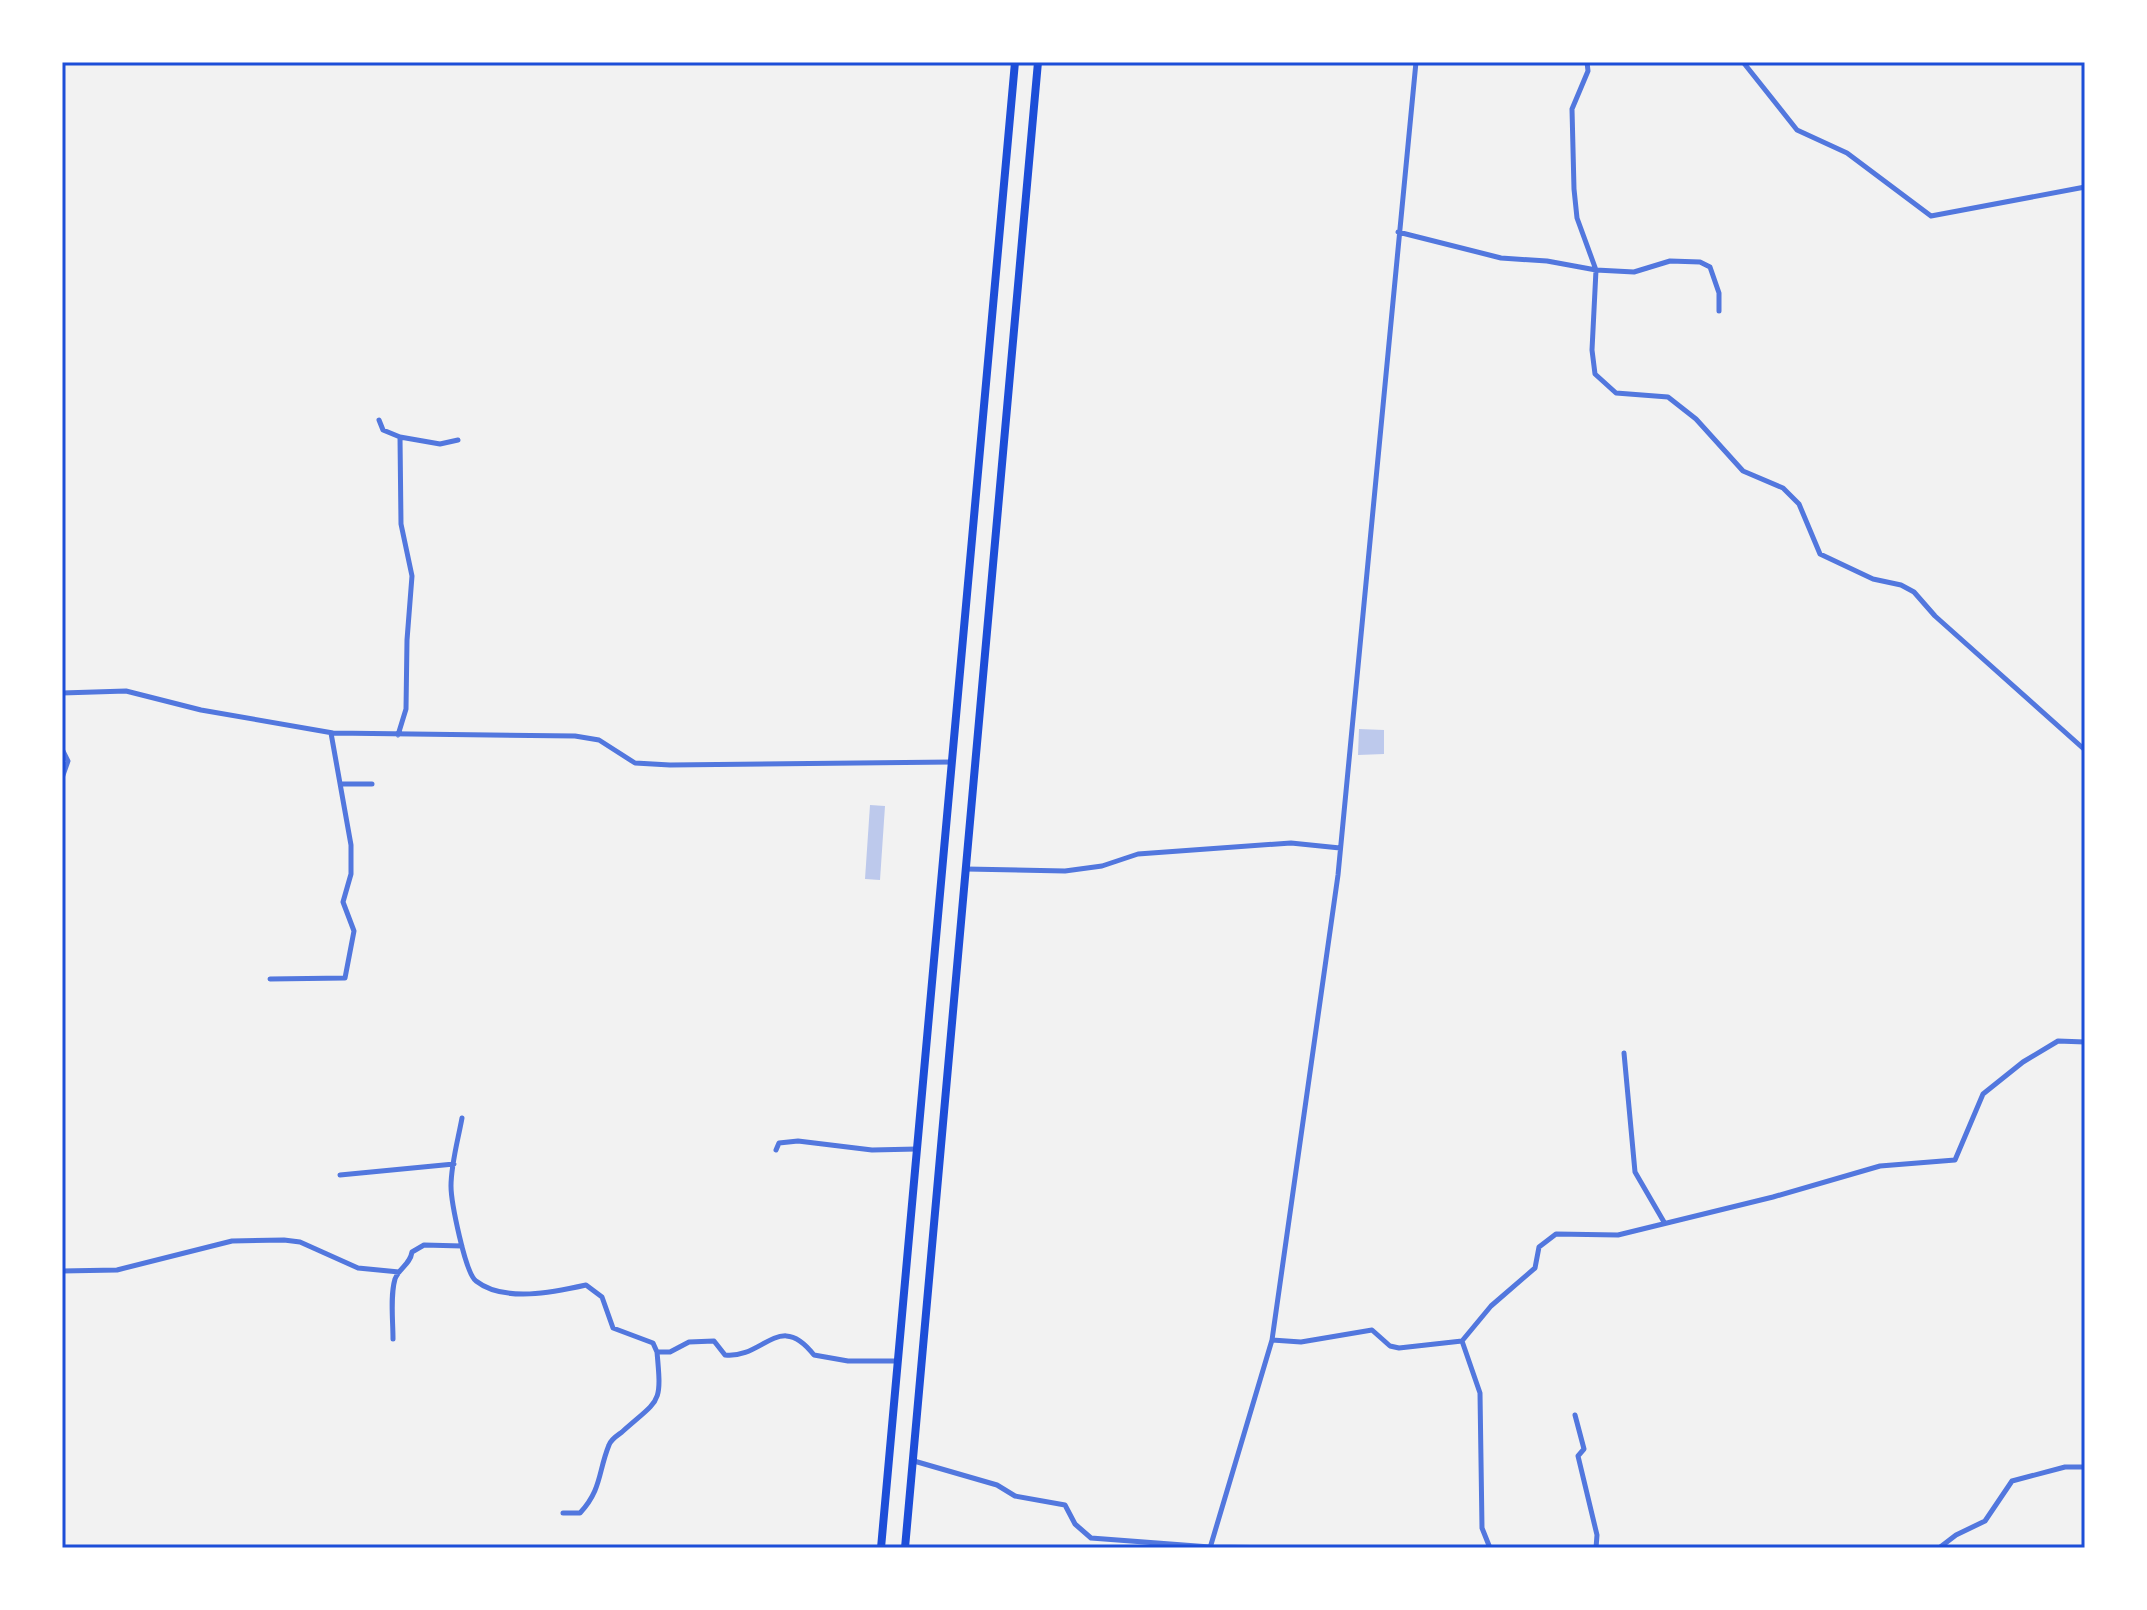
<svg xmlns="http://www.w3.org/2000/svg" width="2147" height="1610" viewBox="0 0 2147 1610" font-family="'DejaVu Sans',sans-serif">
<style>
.building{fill:#bdc9ec}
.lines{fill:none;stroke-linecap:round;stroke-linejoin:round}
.minor{stroke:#5277de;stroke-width:5}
.trunk{stroke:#1d4ed8;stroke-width:8}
.neatline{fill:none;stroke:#1d4ed8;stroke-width:3}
</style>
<rect width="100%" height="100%" fill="#f2f2f2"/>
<path class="building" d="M1359,729L1384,730V754L1358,755Z
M870,805L885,806L880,880L865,879Z"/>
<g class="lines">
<path class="minor" d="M1587,62L1588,71L1572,109L1574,189L1577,218L1596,270L1592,350L1595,374L1616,393L1668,397L1696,419L1743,471L1783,488L1799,504L1820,554L1873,579L1901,585L1914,592L1935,616L2085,750
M1743,62L1797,130L1847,153L1931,216L2085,187
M1398,232L1501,258L1547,261L1596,270L1634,272L1670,261L1700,262L1710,267L1719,293V311
M379,420L383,430L400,437L401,524L412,576L407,640L406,709L398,735
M400,437L440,444L458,440
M62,693L126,691L201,710L333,733L575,736L599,740L635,763L670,765L952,762
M62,749L68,761L62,778
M341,784H372
M966,869L1065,871L1102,866L1138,854L1291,843L1340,848
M270,979L345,978L354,931L343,902L351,874V845L331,733
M1624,1053L1635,1172L1664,1222
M462,1118C458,1140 451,1164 451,1186C451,1201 465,1273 476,1281C504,1303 555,1292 586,1285L602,1297L613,1328L653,1343L657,1352H670L689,1342L714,1341L725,1355C764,1359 779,1310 814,1355L848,1361H897
M776,1150L779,1143L798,1141L872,1150L917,1149
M340,1175L454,1164
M62,1271L117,1270L232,1241L284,1240L300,1242L358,1268L399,1272
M393,1339C393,1320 390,1296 395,1279C399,1268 410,1265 412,1252L424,1245L462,1246
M1272,1340L1301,1342L1372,1330L1390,1346L1399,1348L1462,1341
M1575,1415L1584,1449L1578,1456L1597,1535L1596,1548
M914,1461L997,1485L1015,1496L1065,1505L1075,1524L1091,1538L1210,1547L1300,1548
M563,1513H580C602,1489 598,1472 609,1445C611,1439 618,1435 622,1432C660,1398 662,1406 657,1352
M1210,1548L1272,1340L1338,875L1416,62
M1490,1548L1482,1528L1480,1393L1462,1341L1491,1306L1535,1268L1539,1247L1556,1234L1618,1235L1773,1197L1880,1166L1955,1160L1983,1094L2023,1062L2058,1041L2085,1042
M1939,1548L1956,1535L1985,1521L2012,1481L2065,1467H2085"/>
<path class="trunk" d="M881,1548L1015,62
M905,1548L1038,62"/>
</g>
<rect width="2147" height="1610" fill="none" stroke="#ffffff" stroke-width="128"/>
<rect x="64" y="64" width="2019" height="1482" class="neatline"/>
</svg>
